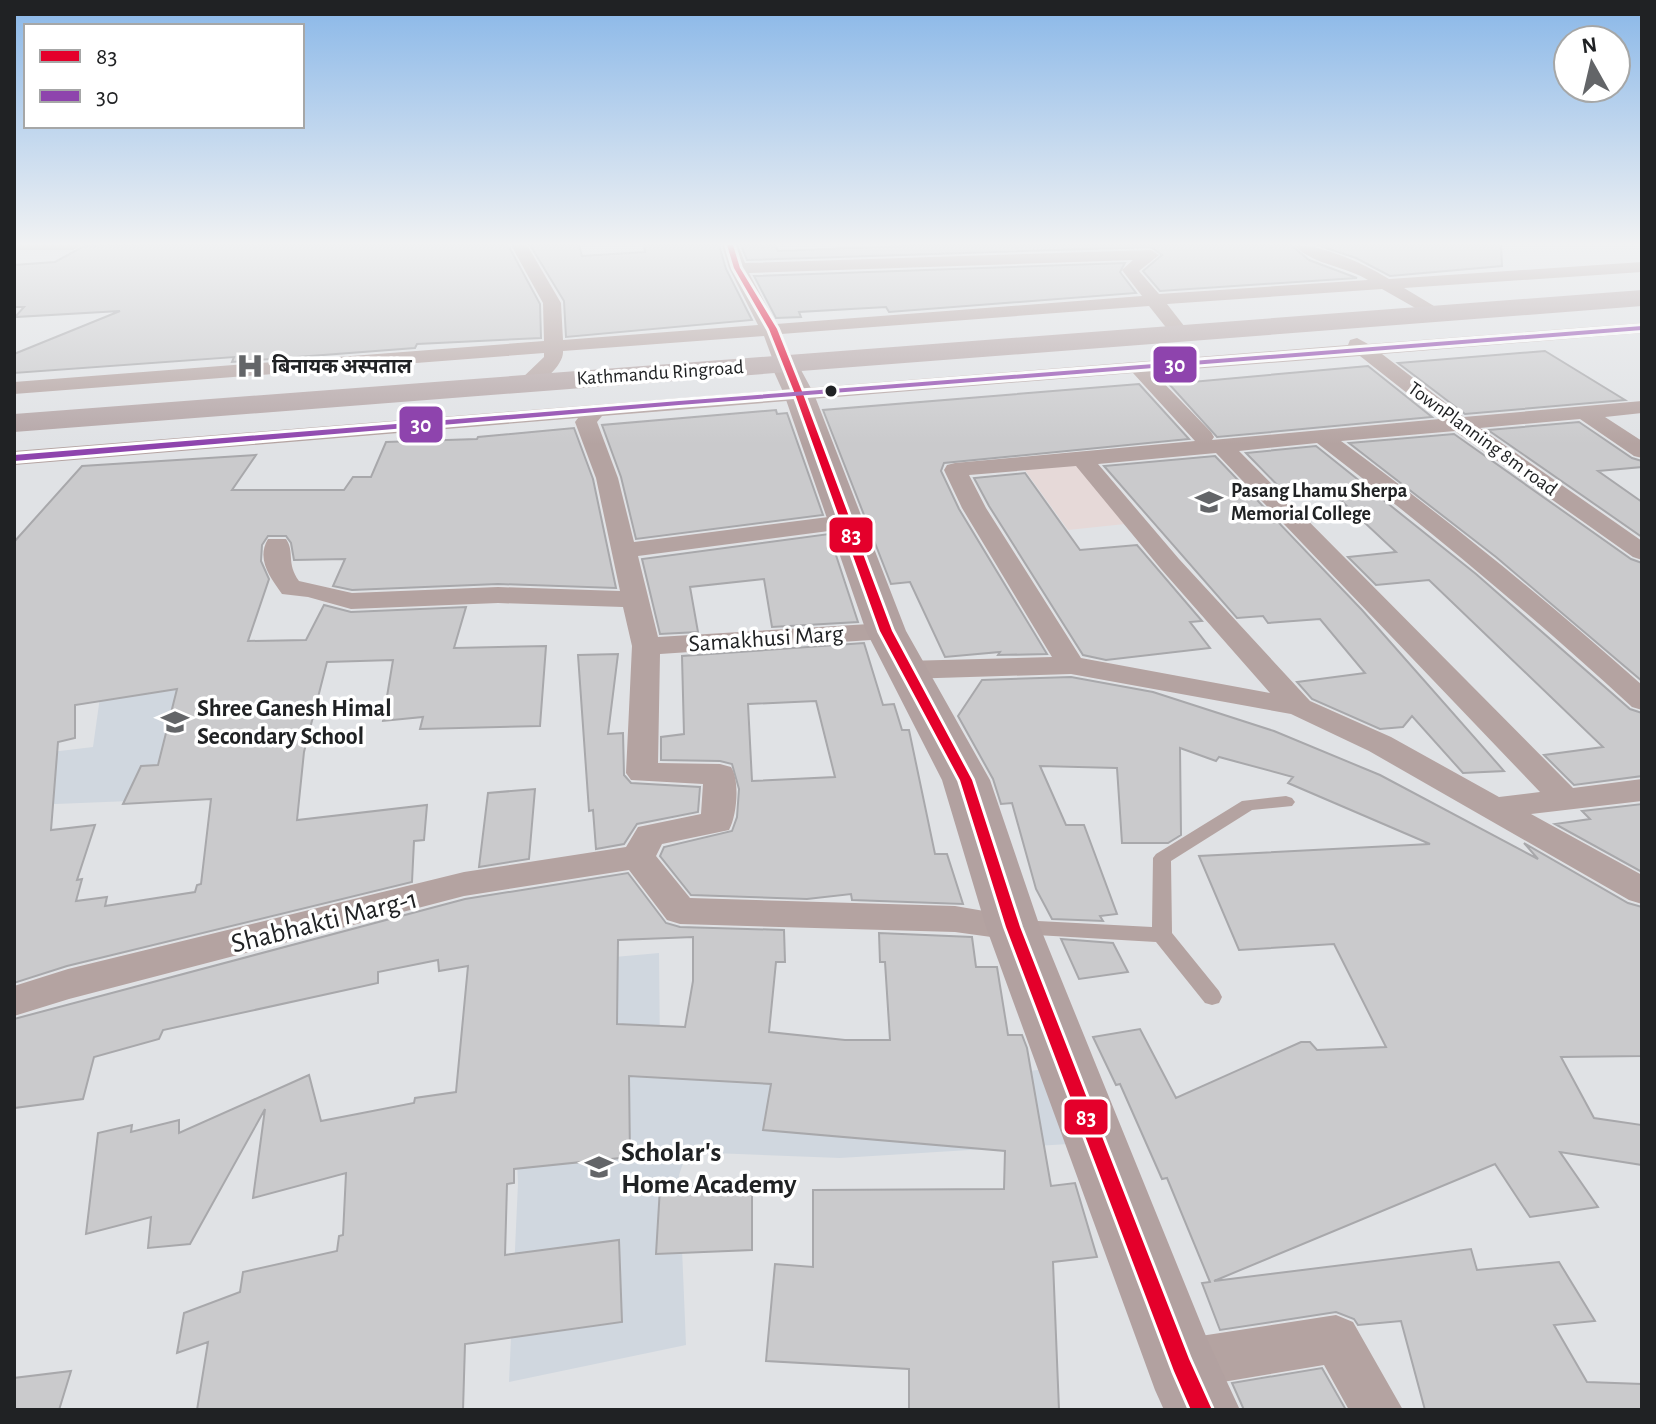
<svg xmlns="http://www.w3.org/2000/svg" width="1656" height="1424" viewBox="0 0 1656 1424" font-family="'Alegreya Sans','Noto Sans Devanagari',sans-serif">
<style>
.commercial{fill:#e6d9d8}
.built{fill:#d0d7df}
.building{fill:#cacacc;stroke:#a8a8ab;stroke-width:2;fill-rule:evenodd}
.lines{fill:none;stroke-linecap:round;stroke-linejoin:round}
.lane{fill:#b4a3a1;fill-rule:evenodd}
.street{fill:#b4a3a1;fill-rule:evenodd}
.secondary{fill:#b2a1a0;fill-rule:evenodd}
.highway{fill:#b5a6a7;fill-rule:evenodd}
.bus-1-casing{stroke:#fff;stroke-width:6}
.bus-2-casing{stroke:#fff;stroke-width:6}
.bus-1{fill:#e4002b;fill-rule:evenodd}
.bus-2{fill:#8e44ad;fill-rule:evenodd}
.bus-dot{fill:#202224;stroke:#fff;stroke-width:3}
.labels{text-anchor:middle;stroke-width:7;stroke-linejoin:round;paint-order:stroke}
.far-poi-label{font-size:20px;font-weight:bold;fill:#202224;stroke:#fff;text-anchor:start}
.far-street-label{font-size:20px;fill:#202224;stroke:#fff}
.street-label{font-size:24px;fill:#202224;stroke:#fff}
.poi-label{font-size:24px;font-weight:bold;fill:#202224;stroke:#fff;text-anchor:start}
.near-street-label{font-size:28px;fill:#202224;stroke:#fff}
.near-poi-label{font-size:28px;font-weight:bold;fill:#202224;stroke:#fff;text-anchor:start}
.line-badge{stroke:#fff;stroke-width:3}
.badge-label{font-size:22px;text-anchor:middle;font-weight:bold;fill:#fff}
</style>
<rect width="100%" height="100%" fill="#e0e2e5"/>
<path class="commercial" d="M1077,464L1125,524L1068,530L1024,469Z"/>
<path class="built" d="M269,673L229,797L31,805L35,754L93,747L100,697Z
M659,953L660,1053L972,1076L1071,1067L1100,1142L840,1158L687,1152L679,1175L686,1345L509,1382L518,1183L516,1140L559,962Z"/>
<path class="building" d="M508,245L540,304L541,338L417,344L415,348L232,362L234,357L14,373V354L120,311L15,317L24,307H14V265L55,262L84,246Z
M530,245H579L582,256L645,252L644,245H719L726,269L752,320L566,337L564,301Z
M741,245H775L778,251L927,245H1291L1309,260L1357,278L1160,291L1143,271L1162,255L1151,247L747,260Z
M1317,245H1501L1502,266L1390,276L1356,258Z
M1125,263L1120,272L1136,293L889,312L886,307L799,312L801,317L776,318L754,276Z
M1545,351L1625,400L1465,414L1398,363Z
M1368,366L1432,417L1217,437L1169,384Z
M1139,384L1189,439L944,463L941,471L959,509L1047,654L998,655L1000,652L945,657L910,582L891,584L823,410Z
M776,410L777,414L787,413L823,515L636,539L621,477L602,425Z
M1579,422L1632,458L1642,461V467L1598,471L1642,502V537L1488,430Z
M574,428L593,479L616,588L498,584L352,590L333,586L345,559L294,560L291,543L286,536H268L262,545L261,561L269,579L248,641L306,640L324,605L351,612L466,607L454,648L546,646L540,726L420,729L423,717L383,721L393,660L327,662L304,752L297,820L427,805L424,840L414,841L412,882L67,966L14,983V542L82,466L256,455L232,490H344L353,477H371L386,442L477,439L478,437ZM177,689L158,765L141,766L123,804L211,799L201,884L197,885L195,892L105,906L107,897L76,901L82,879L77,880L95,825L51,830L58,742L75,738V705Z
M1454,434L1631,559L1642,563V681L1496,557L1349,443Z
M1316,446L1476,574L1630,709L1642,713V776L1574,785L1544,755L1603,747L1429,580L1376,585L1348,557L1396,552L1334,494L1290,498L1246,453Z
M1215,456L1362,610L1504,771L1463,773L1412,716L1403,727L1380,729L1312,699L1297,682L1365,673L1320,619L1268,623L1263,616L1237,618L1104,466Z
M1025,473L1080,550L1137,545L1202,621L1190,622L1210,648L1106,660L1083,655L989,506L974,478Z
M829,534L858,622L772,627L764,579L690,587L698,632L660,634L642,559Z
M864,643L883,705L894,704L902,730H909L935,854H947L963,904L852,900L851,894L807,899L691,895L660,856L664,847L732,831L737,817L739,789L732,764L720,761L661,760V737L684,734L682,656ZM816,701L835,777L752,781L748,704Z
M618,654L608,734L623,733L624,775L631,783L700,787L698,812L637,824L624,844L596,849L593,810L589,811L578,655Z
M1071,677L1153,692L1274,731L1380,775L1538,859L1524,843L1628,903L1642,907V1056L1561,1057L1594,1118L1642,1125V1165L1560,1152L1598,1207L1530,1217L1495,1164L1214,1281L1471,1249L1477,1270L1559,1262L1595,1321L1554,1325L1587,1382L1642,1384V1410H1425L1401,1321L1358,1325L1354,1319L1336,1312L1220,1330L1202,1283L1210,1282L1167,1178L1162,1179L1120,1084L1116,1085L1093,1037L1140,1029L1176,1098L1301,1042H1310L1317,1050L1386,1047L1334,944L1239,950L1199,856L1430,844L1288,783L1293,777L1219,757L1216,761L1180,748L1181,835L1168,843H1122L1117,768L1040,766L1066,825H1084L1117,914L1100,916L1103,921L1052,919L1036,889L1012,803L1001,804L993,779L958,716L982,680Z
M535,789L529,859L479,867L488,793Z
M1642,804V872L1555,824L1590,819L1582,811Z
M628,873L666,923L680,927L784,930L785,962H776L769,1032L845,1040H890L885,962H880L879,933L972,937L976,967H997L1008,1035H1022L1027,1048L1051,1186L1075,1183L1097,1257L1053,1262L1059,1410H909V1369L766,1361L775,1264L813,1267V1190L1004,1189L1005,1151L763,1130L771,1084L629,1076L630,1157L514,1169V1183L507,1184L505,1255L619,1240L622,1322L465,1344L463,1410H197L208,1342L177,1353L184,1313L240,1292L243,1272L337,1251L339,1236L343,1235L346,1173L253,1198L265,1109L190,1244L148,1248L151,1217L86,1234L98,1133L132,1125L131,1132L179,1120V1133L309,1075L321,1121L414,1103L415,1098L456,1092L468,966L439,971L438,960L378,972V983L163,1030L159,1039L94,1057L83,1099L14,1108V1019L465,899ZM693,937V981L685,1027L617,1024L618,940Z
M1061,939L1113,943L1128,972L1079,979Z
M752,1184V1250L656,1254L660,1188Z
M1322,1368L1346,1410H1244L1232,1383Z
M71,1371L59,1410H14V1378Z"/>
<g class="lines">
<path class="lane" d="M1286,796L1292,798L1295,802L1292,806L1252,810L1171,861L1172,933L1219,991L1222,997L1219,1003L1212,1005L1205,1003L1156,942L1019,934L1012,932L1009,927L1012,922L1019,920L1152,927L1153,858L1156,854L1242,801Z"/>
<path class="street" d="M14,245H81L73,250H14Z
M511,245H527L561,303L563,340L758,325L729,268L722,245H738L745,263L1151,250L1159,255L1139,271L1159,294L1368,280C1345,266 1313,265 1294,245C1323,245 1363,263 1389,279L1642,262V272L1404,288L1439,309L1442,313L1433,318L1382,289L1167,304L1188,331L1179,337L1172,335L1149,306L781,334L794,363L784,369L774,363L764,336L563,351C564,365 541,385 528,388L518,382L544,357V353L14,394V382L544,341L543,303ZM1133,260L1122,270L1142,296L776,324L749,273Z
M1642,323V333L1382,354L1464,417L1642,401V413L1605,417L1642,441V458L1634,456L1580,419L1480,428L1642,541V560L1633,557L1455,431L1341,441C1446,518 1545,599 1642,685V710L1632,707C1531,614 1426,527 1317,443L1239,451L1573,788L1642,779V801L1531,814L1642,875V904L1629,900L1369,751L1291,714L1071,674L905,679L895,676L891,670L895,664L905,661L1052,657L962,508L944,470L947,465L955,463L1195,441L1133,373L602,416L597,422L618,478L634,542L844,515L853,517L856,522L853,527L844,529L638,556L658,637L886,623L896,625L900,631L896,637L886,639L660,654L658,763L720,764L731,767C740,780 737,816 729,830L662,844L656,856L690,898L955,906L1026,918L1031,927L1026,936L1013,940L955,932L680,924L667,920L629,870L464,896L69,999L14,1016V986L68,969L464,872L626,847L638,827L701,814L703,784L631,780L626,773L632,646L623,607L498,603L351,609L308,597L282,594C270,577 256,559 268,539H286C295,552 286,563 299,581L352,593L498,587L620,591L596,478L575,422L578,418L14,465V451L1348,345L1350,340L1357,338L1368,344ZM1360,356L1440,419L1212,440L1214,437L1211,432L1153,372ZM1216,453L1540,792L1499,797L1391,737L1310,701L1179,559L1098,464ZM1076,466L1161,569L1270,693L1081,658L986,508L969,475Z
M1336,1315L1353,1322L1403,1410H1349L1324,1365L1181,1389L1163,1382L1156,1364L1163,1346L1181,1339Z"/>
<path class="secondary" d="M784,354L794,357L814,394L906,631L990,780L1040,927L1208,1341L1240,1410H1164L1155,1390L986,927L942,780L866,631L784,394L770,363L774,357Z"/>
<path class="highway" d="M1642,290V306L14,432V414Z"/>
<g class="bus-1-casing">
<path id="bus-1" d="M727,245H733L740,268L777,329L803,394L892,631L972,780L1020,927L1189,1359L1212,1410H1191L1174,1371L1006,927L960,780L880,631L795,394L769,329L734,268Z"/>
</g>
<g class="bus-2-casing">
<path id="bus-2" d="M1642,326V330L679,405L14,461V455L679,401Z"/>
</g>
<use href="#bus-1" class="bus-1"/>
<use href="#bus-2" class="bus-2"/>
</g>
<linearGradient id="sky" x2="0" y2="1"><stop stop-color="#89b7e8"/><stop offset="0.55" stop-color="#f1f2f3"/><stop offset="1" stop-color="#f1f2f3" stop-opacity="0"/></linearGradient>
<rect width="1656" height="444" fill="url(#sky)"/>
<defs>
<g id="hospital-bare" transform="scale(2.16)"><path d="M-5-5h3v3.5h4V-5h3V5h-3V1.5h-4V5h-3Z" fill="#636568" stroke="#fff" stroke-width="2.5" paint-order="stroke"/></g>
<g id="university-bare" transform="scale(2.16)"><path d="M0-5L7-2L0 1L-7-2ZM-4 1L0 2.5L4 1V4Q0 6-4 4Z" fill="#636568" stroke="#fff" stroke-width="2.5" paint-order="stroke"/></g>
<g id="school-bare" transform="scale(2.16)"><path d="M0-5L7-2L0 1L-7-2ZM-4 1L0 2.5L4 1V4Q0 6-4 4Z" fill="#636568" stroke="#fff" stroke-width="2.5" paint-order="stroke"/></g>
</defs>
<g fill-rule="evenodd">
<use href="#hospital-bare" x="250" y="366"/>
<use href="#university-bare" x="1209" y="502"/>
<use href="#school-bare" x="175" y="722"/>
<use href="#school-bare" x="599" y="1167"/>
</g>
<circle class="bus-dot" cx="831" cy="391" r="7"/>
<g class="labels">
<g class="far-poi-label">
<text x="272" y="373">बिनायक अस्पताल</text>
<text x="1231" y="497">Pasang Lhamu Sherpa<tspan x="1231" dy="23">Memorial College</tspan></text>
</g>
<g class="far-street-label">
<text transform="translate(660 372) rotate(-4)" y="7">Kathmandu Ringroad</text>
<text transform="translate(1483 438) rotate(36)" y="7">TownPlanning 8m road</text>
</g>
<g class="street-label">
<text transform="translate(766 638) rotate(-4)" y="8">Samakhusi Marg</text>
</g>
<g class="poi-label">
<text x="197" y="716">Shree Ganesh Himal<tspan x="197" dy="28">Secondary School</tspan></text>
</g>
<g class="near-street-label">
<text transform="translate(324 920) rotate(-14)" y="10">Shabhakti Marg-1</text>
</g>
<g class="near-poi-label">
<text x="621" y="1161">Scholar's<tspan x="621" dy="32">Home Academy</tspan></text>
</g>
</g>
<g class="line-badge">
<rect x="1152" y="345" width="46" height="39" rx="8" fill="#8e44ad"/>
<rect x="398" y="405" width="46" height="39" rx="8" fill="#8e44ad"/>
<rect x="828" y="516" width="46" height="38" rx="8" fill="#e4002b"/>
<rect x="1063" y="1098" width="46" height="38" rx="8" fill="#e4002b"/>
</g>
<g class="badge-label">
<text x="1175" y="372">30</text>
<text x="421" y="432">30</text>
<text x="851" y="543">83</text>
<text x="1086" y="1125">83</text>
</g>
<rect width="1656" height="1424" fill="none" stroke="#202224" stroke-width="32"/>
<rect x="24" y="24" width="280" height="104" fill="#ffffff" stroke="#a6a7a7" stroke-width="2"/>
<rect x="40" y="50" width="40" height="12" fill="#e4002b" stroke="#a6a7a7" stroke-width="2"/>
<text x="96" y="64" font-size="24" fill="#202224">83</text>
<rect x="40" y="90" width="40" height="12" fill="#8e44ad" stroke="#a6a7a7" stroke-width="2"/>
<text x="96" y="104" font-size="24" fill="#202224">30</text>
<g transform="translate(1592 64) rotate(352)"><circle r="38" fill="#ffffff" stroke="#a6a7a7" stroke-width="2"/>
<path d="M0-6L14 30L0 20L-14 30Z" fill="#636568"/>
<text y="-12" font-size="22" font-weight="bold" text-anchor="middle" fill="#202224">N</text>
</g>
</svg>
